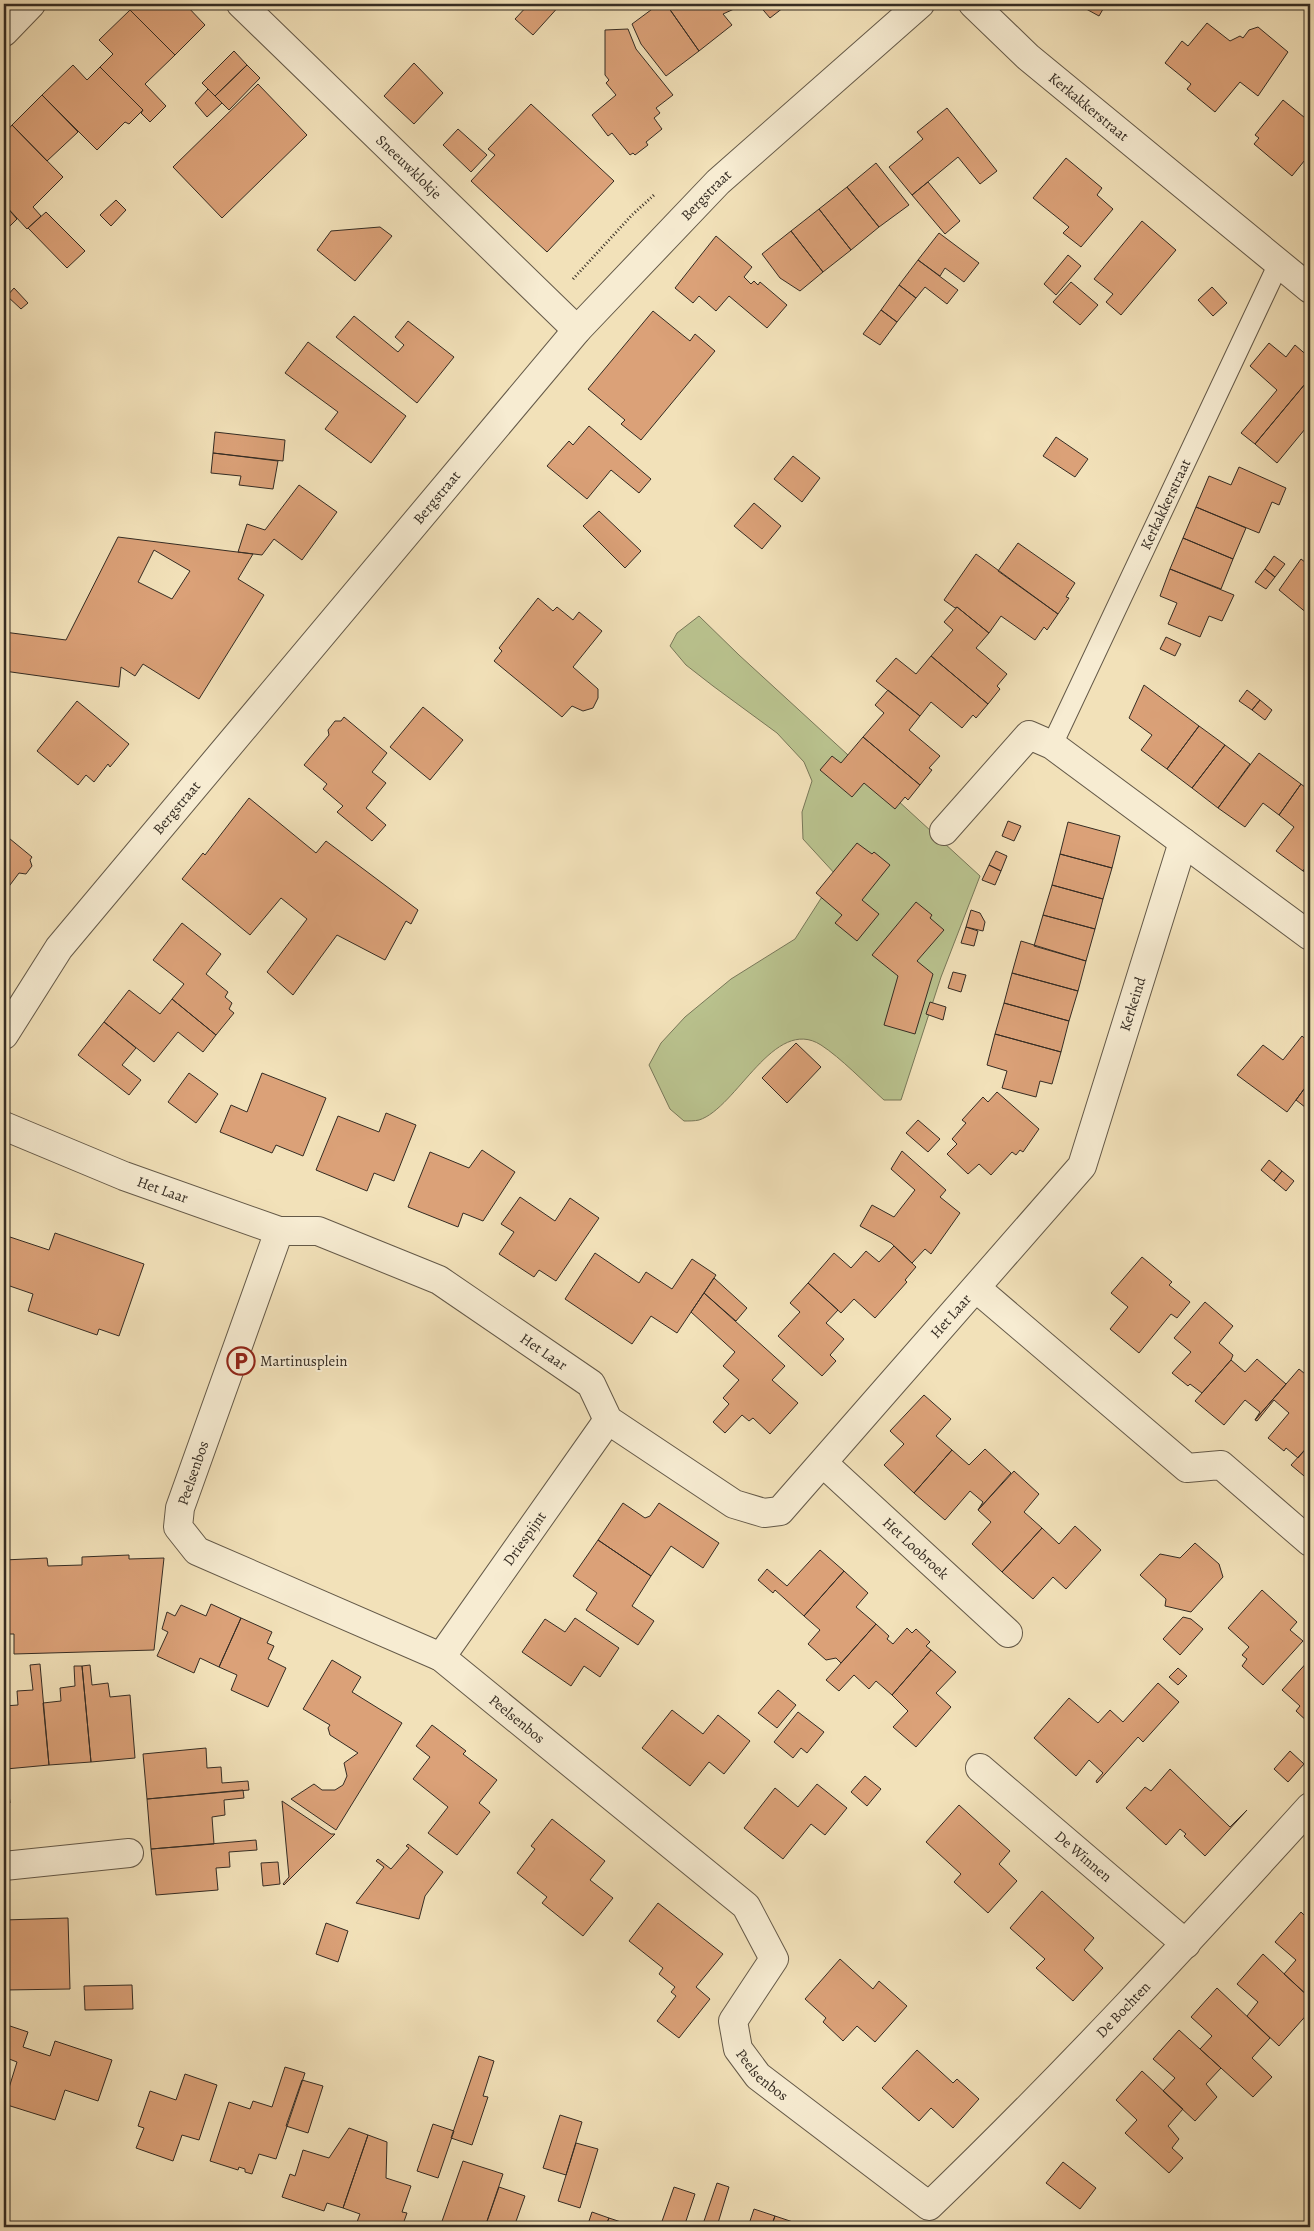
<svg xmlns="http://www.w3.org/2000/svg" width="1314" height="2231" viewBox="0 0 1314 2231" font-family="Alegreya,serif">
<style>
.green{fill:#bac38f;stroke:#787859}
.building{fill:#dba178;stroke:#352c23;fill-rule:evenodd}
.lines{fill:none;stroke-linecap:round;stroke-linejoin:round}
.service-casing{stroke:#645948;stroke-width:22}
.minor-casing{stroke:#645948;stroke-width:30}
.tertiary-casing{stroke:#645948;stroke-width:30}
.path{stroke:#352c23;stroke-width:3;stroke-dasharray:1 2.5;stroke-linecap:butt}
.service{stroke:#f7ecd2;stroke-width:20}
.minor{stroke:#f7ecd2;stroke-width:28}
.tertiary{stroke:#f7ecd2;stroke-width:28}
.labels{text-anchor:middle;stroke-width:4;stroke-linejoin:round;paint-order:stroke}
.street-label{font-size:15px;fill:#352c23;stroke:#f7ecd2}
.poi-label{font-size:15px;fill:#352c23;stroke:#f7ecd2;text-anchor:start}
</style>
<rect width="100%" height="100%" fill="#f2e1b9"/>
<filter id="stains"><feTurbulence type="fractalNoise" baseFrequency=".004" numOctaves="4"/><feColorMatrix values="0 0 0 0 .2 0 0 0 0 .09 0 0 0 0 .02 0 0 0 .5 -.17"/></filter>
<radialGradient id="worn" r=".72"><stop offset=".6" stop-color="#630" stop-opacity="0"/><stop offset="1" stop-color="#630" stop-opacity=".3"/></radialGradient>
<path class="green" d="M699,616L739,655L980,876L941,977L901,1100H884C865,1083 841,1058 821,1045C774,1015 737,1108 699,1120C695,1121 689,1121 684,1121L670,1109L649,1065L661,1043L685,1017L731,979L795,939L836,875L803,839L802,812L812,781L804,762L777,733L713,686L686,665L670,646L677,633Z"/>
<path class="building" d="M136,4H185L205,25L175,55L130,10Z
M518,4H529L524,9Z
M529,4H561L533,35L515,19Z
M659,4H666L699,51L666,76L641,44L632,24Z
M666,4H732L734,9L723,14L732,25L699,51Z
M732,4H746L734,9Z
M758,4H788L770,18Z
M1077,4H1106L1099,16Z
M130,10L175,55L145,84L166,106L150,122L141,113L143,110L100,67L113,54L99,40Z
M1207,23L1230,41L1240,36L1243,38L1249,30L1258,27L1288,52L1258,96L1240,82L1215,112L1187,89L1191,84L1165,63L1182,41L1188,46Z
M628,29L636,49L673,95L656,108L660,113L654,118L662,129L646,142L648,145L635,155L633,153L630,155L612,133L608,136L592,115L616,95L606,83L609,80L605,75V30Z
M234,51L247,65L215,96L202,83Z
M414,63L443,93L414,124L384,96Z
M73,65L87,80L100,67L143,110L129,124L125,122L97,150L42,95Z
M247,65L260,78L229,110L215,96Z
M258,84L307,135L222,218L173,167Z
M208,89L222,103L207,117L195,103Z
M42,95L78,132L47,161L12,125Z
M1283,100L1310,122V156L1309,155L1292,176L1254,144L1259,138L1255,135Z
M531,104L614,181L547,252L471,181L495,155L488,149Z
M947,108L997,171L980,184L958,157L912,195L889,167L923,139L917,132Z
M12,125L63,177L33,207L41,216L27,229L4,204V134Z
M458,129L487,155L471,172L443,145Z
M1066,158L1102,188L1097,195L1113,209L1081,247L1063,233L1069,227L1033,198Z
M876,163L909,205L879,227L847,187Z
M928,182L960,221L945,234L912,195Z
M847,187L879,227L851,250L819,209Z
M116,200L126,210L111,226L100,215Z
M4,204L17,219L4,232Z
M819,209L851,250L823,272L791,231Z
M46,212L85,251L67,268L28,228Z
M1142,221L1176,250L1121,315L1106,302L1113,294L1094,279Z
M380,227L392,236L355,281L317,250L331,231Z
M791,231L823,272L800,291L780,278L762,254Z
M939,233L979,263L964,282L945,268L940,276L918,260Z
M716,236L752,267L744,277L751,284L754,281L758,285L760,282L787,305L767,328L729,296L716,311L699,296L693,303L675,288Z
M1068,255L1081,266L1056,295L1044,284Z
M918,260L958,290L947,304L925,287L916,298L899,285Z
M1071,282L1098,305L1080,325L1053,302Z
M899,285L916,298L897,322L881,310Z
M1212,287L1227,303L1213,316L1198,300Z
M14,288L28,303L21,309L7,296Z
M881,310L897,322L880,345L863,334Z
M653,311L690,341L695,334L715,351L641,440L621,424L625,420L588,389Z
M354,316L398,352L404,345L395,337L408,321L454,357L417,403L336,337Z
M308,342L406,416L371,463L325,429L338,412L285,373Z
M1269,343L1286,357L1295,345L1310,358V378L1255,444L1241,433L1277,390L1250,366Z
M1310,378V423L1277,463L1255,444Z
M589,426L651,479L639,493L611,470L587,499L547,466L569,441L573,445Z
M215,432L285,440L283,461L213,453Z
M1056,437L1088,459L1075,477L1043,456Z
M213,453L278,461L273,489L239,485L241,476L211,473Z
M793,456L820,478L802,502L774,479Z
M1239,467L1286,488L1279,505L1272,502L1259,533L1196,507L1209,476L1231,485Z
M299,485L337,512L302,560L274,539L262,555L238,552L247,524L265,530Z
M754,503L781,526L762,549L734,526Z
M1196,507L1246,528L1233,559L1183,538Z
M599,511L641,551L625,568L583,526Z
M118,537L253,554L238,579L264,595L199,699L143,664L135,676L121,667L119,687L4,671V632L66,640ZM154,550L190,571L172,599L138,582Z
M1183,538L1233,559L1221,589L1170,569Z
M1018,543L1075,583L1066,597L1069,598L1058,614L998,571Z
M976,554L1058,614L1047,630L1044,627L1035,640L1001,616L989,633L957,607L955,608L944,600Z
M1274,556L1285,564L1275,577L1265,569Z
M1301,559L1310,566V611L1308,614L1279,590Z
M1170,569L1234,595L1222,621L1209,616L1200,637L1168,624L1177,603L1160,596Z
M1265,569L1275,577L1266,589L1255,582Z
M538,598L553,611L557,607L573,620L579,612L602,631L573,667L598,689V698L593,708L583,711L572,706L562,717L494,661L502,651L499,648Z
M957,607L989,633L976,648L1007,674L997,686L1000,689L988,704L931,656L953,630L944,622Z
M1166,637L1181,644L1175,656L1160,649Z
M931,656L988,704L976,718L973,715L962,728L931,702L920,716L876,681L896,658L916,674Z
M1144,685L1199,726L1167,769L1141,750L1152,735L1129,718Z
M888,690L920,716L909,730L940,756L929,768L932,770L920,785L863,737L884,713L875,705Z
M1247,690L1260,700L1252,710L1239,701Z
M1260,700L1272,710L1265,720L1252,710Z
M77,701L129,744L110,767L108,764L94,782L86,775L78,785L37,751Z
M423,707L463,740L430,780L390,747Z
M344,717L387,753L372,772L386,783L366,808L386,825L372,841L337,812L343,806L323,789L327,784L304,765L329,735L328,730L335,721H341Z
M1199,726L1225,745L1192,788L1167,769Z
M863,737L920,785L908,800L905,797L895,809L864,783L852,797L820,770L832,756L841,763Z
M1225,745L1250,764L1218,808L1192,788Z
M1259,753L1301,784L1279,815L1263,803L1245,827L1218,808Z
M1301,784L1310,791V861L1303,871L1276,851L1294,827L1279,815Z
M249,798L316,853L326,841L418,910L411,924L406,921L385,960L337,935L293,995L267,972L307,919L281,898L250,935L182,879L203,853L205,855Z
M1008,821L1021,826L1014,841L1002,836Z
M1068,822L1120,836L1112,868L1060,854Z
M4,834L32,857L30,860L32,866L26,874L19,873L4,893Z
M857,843L872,854L874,852L890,865L862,900L879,914L857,941L835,923L842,915L816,893Z
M996,851L1007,856L1001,871L989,865Z
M1060,854L1112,868L1103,899L1052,885Z
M1310,861V876L1303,871Z
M989,865L1001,871L995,885L982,880Z
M1052,885L1103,899L1095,929L1043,915Z
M916,902L932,915L930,918L944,930L917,961L933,974L915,1034L884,1025L898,976L872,955Z
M971,910L980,913L985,922L983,931L966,927Z
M1043,915L1095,929L1086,961L1034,946Z
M182,923L221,954L206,974L228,992L225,997L232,1003L229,1009L234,1013L216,1035L172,999L184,984L153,960Z
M966,927L978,931L974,946L961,943Z
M1021,941L1086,961L1078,991L1012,973Z
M953,972L966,975L961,992L948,988Z
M1012,973L1078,991L1069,1021L1004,1003Z
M129,990L160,1014L172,999L216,1035L203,1052L178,1032L154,1062L104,1022Z
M930,1002L946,1007L943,1020L926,1014Z
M1004,1003L1069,1021L1061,1052L995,1034Z
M104,1022L136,1048L122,1065L141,1080L129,1095L78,1055Z
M995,1034L1061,1052L1052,1084L1040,1081L1036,1097L1002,1088L1007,1071L987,1065Z
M1302,1036L1310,1043V1081L1287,1112L1237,1075L1263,1045L1283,1060Z
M796,1043L821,1067L787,1103L762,1078Z
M189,1073L218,1094L196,1123L168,1102Z
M262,1073L326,1098L303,1156L276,1145L272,1153L220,1132L231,1105L247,1112Z
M1310,1081V1111L1296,1100Z
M997,1092L1039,1129L1023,1152L1020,1150L1016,1155L1012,1152L991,1175L979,1164L968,1174L947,1154L957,1144L952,1139L966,1123L962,1120L983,1097L988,1102Z
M386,1113L416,1125L394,1181L374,1173L367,1191L316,1170L338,1116L379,1132Z
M918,1120L940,1139L928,1152L906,1133Z
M482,1150L515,1172L483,1221L463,1213L458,1227L408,1207L430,1152L469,1168Z
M902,1151L946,1190L940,1197L960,1213L931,1254L925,1249L912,1263L891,1243L860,1226L872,1205L894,1217L915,1190L891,1169Z
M1269,1160L1282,1171L1274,1181L1261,1170Z
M1282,1171L1294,1181L1286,1191L1274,1181Z
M520,1197L555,1221L570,1198L599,1218L556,1281L539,1270L534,1277L499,1254L514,1232L501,1224Z
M55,1233L144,1264L119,1336L99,1329L97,1335L28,1311L33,1294L4,1284V1235L49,1250Z
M894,1246L916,1267L905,1280L907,1282L875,1318L854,1299L841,1313L808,1283L834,1253L851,1268L866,1251L879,1262Z
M595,1253L639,1283L646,1272L672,1289L692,1259L716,1275L677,1333L651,1316L632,1344L565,1299Z
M1142,1257L1172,1282L1169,1285L1190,1302L1177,1318L1171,1314L1139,1353L1110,1329L1128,1307L1111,1293Z
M714,1278L747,1308L736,1321L704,1293Z
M808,1283L838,1310L826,1323L844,1339L830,1355L836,1361L822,1376L778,1336L800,1312L790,1303Z
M704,1293L785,1366L772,1380L798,1403L770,1434L753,1418L749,1421L742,1415L725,1433L713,1422L729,1404L723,1398L739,1380L723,1366L735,1352L691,1312Z
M1205,1302L1233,1326L1219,1343L1233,1355L1231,1360L1202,1393L1190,1384L1188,1386L1172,1373L1191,1352L1174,1338Z
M1257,1359L1286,1384L1255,1420L1260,1412L1245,1400L1224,1425L1195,1401L1231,1360L1245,1372Z
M1299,1369L1310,1378V1444L1298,1458L1286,1448L1284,1451L1268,1438L1289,1413L1274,1400L1257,1421L1255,1420Z
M924,1395L951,1419L936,1436L952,1450L914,1493L884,1465L904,1444L890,1431Z
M1310,1444V1481L1291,1465Z
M985,1449L1011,1473L978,1510L983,1502L970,1491L945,1520L914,1493L952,1450L969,1465Z
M1014,1471L1039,1494L1024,1512L1042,1528L1002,1572L972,1544L991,1522L978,1510Z
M623,1503L645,1518L650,1516L659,1503L719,1543L703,1568L671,1546L651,1576L598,1540Z
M1075,1526L1101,1550L1066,1589L1053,1577L1033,1599L1002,1572L1042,1528L1059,1544Z
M598,1540L651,1576L632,1606L654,1621L638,1645L586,1610L597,1593L573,1576Z
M1195,1543L1219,1564L1223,1577L1191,1612L1165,1606L1166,1599L1140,1575L1160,1554L1180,1558Z
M820,1550L844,1571L804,1616L775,1590L773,1593L758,1580L767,1569L787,1586Z
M129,1555V1559L164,1558L154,1650L14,1654V1634H4V1560L47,1558L48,1566L82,1565V1557Z
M844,1571L868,1593L856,1607L876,1624L841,1663L836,1658L826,1660L808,1644L820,1630L804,1616Z
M1262,1590L1297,1622L1290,1630L1303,1641L1263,1685L1242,1666L1247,1659L1242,1655L1249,1647L1228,1628Z
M211,1604L241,1618L219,1667L200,1658L194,1673L157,1656L168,1632L162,1629L167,1612L175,1616L181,1605L206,1616Z
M1183,1617L1191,1619L1203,1629L1180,1655L1163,1639Z
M241,1618L272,1632L267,1643L274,1646L268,1659L286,1668L268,1707L231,1690L237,1675L219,1667Z
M575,1618L619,1648L600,1677L584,1666L571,1686L522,1652L545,1619L565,1632Z
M876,1624L889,1636L887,1639L893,1644L907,1628L912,1633L916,1629L930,1642L926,1646L931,1650L892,1695L876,1681L869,1689L854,1675L839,1691L826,1680Z
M931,1650L956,1672L936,1693L951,1707L916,1747L893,1727L908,1711L892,1695Z
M1310,1659V1724L1296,1711L1300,1706L1282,1690Z
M332,1660L361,1677L352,1692L402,1723L336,1830L291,1799L314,1784L322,1790H335L343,1785L347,1776L344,1763L358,1753L330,1735L328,1728L330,1725L303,1709Z
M40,1664L49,1765L6,1769L4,1706L18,1705L17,1691L33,1690L30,1665Z
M90,1665L92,1685L108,1683L110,1697L130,1695L135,1758L91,1762L82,1666Z
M74,1666H82L91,1762L49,1765L43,1703L61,1701L60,1688L75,1686Z
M1178,1668L1187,1676L1178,1685L1169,1677Z
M1158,1683L1179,1702L1143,1742L1138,1737L1097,1783L1096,1781L1103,1773L1089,1760L1076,1776L1034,1738L1069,1698L1098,1723L1110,1710L1123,1722Z
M778,1690L796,1705L777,1728L758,1713Z
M672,1710L703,1734L718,1715L750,1741L724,1774L709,1762L690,1786L642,1748Z
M798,1712L824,1732L807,1753L801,1748L793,1758L774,1742Z
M432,1725L466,1751L463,1754L497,1780L479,1803L490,1812L457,1855L428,1833L448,1807L413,1779L430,1757L416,1746Z
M206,1748L207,1768L221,1767L222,1783L248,1781L249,1790L147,1799L143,1754Z
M4,1749L10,1803H4Z
M1290,1751L1304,1764L1288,1782L1274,1769Z
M1170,1769L1230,1827L1247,1810L1205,1856L1184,1836L1186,1834L1180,1829L1166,1845L1126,1808L1145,1787L1151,1791Z
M865,1776L881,1789L867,1806L851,1792Z
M817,1784L847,1808L825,1835L811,1824L783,1859L744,1828L775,1788L798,1807Z
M243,1790L244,1798L224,1800L225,1815L212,1817L214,1844L151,1849L147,1799Z
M282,1801L331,1834H335L284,1885L283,1884L289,1877Z
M959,1805L1010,1851L999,1864L1017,1881L988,1913L954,1882L961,1874L926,1842Z
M552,1819L605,1861L590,1880L613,1898L583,1936L542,1903L547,1897L517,1873L535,1849L531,1846Z
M256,1840L257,1850L229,1852L230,1867L216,1868L218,1890L156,1895L151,1849Z
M408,1844L443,1872L425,1896L419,1919L356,1903L384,1867L376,1861L378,1859L391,1869L409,1848L406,1846Z
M278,1862L280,1884L263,1886L261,1863Z
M1042,1891L1094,1938L1084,1950L1103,1968L1073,2001L1036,1968L1045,1959L1010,1928Z
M658,1903L723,1954L696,1987L710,1999L679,2038L657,2021L676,1996L671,1992L675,1987L659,1974L663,1968L629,1941Z
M1301,1912L1310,1921V1998L1284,1974L1296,1960L1275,1942Z
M68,1918L70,1989L5,1990L4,1920Z
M326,1923L348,1931L338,1962L316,1954Z
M1263,1954L1310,1998V2011L1279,2046L1247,2016L1258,2002L1237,1984Z
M840,1959L873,1989L879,1981L907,2006L875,2042L857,2026L843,2041L823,2022L826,2018L805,1999Z
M132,1985L133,2009L85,2010L84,1986Z
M1217,1988L1270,2038L1252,2058L1272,2077L1253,2097L1200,2049L1212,2036L1191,2017Z
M4,2024L28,2032L23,2047L50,2056L55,2041L112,2060L98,2101L65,2090L55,2120L4,2104L17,2062L4,2057Z
M1179,2030L1221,2068L1206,2084L1217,2097L1195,2121L1163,2091L1175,2078L1153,2059Z
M917,2050L953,2083L957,2079L979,2099L953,2128L931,2108L919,2121L882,2088Z
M479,2056L494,2061L483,2096L488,2097L472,2145L451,2138Z
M285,2067L305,2073L276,2159L259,2154L252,2174L245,2172V2169L239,2167L238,2170L210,2161L229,2102L250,2109L253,2101L272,2107Z
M1142,2071L1183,2109L1168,2126L1179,2139L1172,2148L1183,2158L1169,2173L1125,2133L1137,2120L1116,2100Z
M185,2074L217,2085L199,2140L182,2135L173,2161L136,2148L144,2128L138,2126L150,2091L176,2100Z
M302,2080L323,2086L308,2133L286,2126Z
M560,2115L582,2122L566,2175L543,2168Z
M433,2124L454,2131L438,2178L417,2171Z
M349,2128L368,2135L343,2208L327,2203L324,2211L282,2197L290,2174L295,2176L303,2150L329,2158Z
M368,2135L387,2142L386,2178L411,2186L402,2212L407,2213L402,2227H372L357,2222L360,2214L343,2208Z
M576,2143L598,2149L580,2208L558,2201Z
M463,2161L503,2174L485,2227H440Z
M1063,2162L1096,2188L1080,2209L1046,2183Z
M717,2183L729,2187L718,2223L716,2227H702Z
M499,2187L525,2196L514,2227H485Z
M674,2187L695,2194L684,2227H660Z
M754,2209L775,2216L771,2227H748Z
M592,2212L609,2218L605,2227H587Z
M775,2216L796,2223L795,2227H771Z
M609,2218L624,2223L623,2227H605Z"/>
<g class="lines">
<g class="service-casing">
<g id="service">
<path id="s1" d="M1052,745L1279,263"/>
</g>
</g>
<g class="minor-casing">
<g id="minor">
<path id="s2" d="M241,4L577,330"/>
<path id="s3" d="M973,4L1028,57L1310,289"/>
<path d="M4,32L31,4"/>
<path d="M944,831L1029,735L1052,745L1310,936"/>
<path id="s4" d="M4,1126L124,1176L279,1231H318L439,1280L591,1384L608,1420L734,1504L764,1513L780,1511L1082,1166L1183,842"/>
<path id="s5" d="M279,1231L180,1508L178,1527L197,1551L441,1657L746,1906L774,1959L733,2021L738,2049L758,2076L929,2206C1062,2078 1187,1943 1310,1807"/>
<path d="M976,1288L1187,1468L1221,1465L1310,1542"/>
<path id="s6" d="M823,1463L1008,1633"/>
<path id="s7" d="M441,1657L608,1420"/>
<path id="s8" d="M980,1768L1186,1944"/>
<path d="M4,1866L129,1853"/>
</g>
</g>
<g class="tertiary-casing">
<g id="tertiary">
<path id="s9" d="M4,1035L59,948L577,330L718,182L920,4"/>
</g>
</g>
<path class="path" d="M573,279L632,215L654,195"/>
<use href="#service" class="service"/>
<use href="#minor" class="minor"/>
<use href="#tertiary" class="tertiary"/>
</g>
<defs>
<g id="parking-ring" transform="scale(1.4375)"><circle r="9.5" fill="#f7ecd2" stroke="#8f2418" stroke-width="1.5"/><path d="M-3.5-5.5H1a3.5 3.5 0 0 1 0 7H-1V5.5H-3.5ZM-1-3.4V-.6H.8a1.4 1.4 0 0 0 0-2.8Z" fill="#8f2418"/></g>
</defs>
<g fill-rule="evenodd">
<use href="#parking-ring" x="241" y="1361"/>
</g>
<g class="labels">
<g class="street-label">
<text dy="5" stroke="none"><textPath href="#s3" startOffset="155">Kerkakkerstraat</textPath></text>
<text dy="5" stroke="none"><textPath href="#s2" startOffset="234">Sneeuwklokje</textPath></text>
<text dy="5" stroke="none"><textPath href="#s9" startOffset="1096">Bergstraat</textPath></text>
<text dy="5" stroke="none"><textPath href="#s9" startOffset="691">Bergstraat</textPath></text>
<text dy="5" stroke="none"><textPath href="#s1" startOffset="266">Kerkakkerstraat</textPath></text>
<text dy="5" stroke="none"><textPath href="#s9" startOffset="286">Bergstraat</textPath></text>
<text dy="5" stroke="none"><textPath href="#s4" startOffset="1515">Kerkeind</textPath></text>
<text dy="5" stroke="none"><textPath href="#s4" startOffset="171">Het Laar</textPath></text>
<text dy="5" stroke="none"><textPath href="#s4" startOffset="1146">Het Laar</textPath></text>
<text dy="5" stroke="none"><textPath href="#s4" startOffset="591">Het Laar</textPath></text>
<text transform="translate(193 1473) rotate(-71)" y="5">Peelsenbos</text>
<text dy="5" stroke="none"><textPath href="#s7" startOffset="145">Driespijnt</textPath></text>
<text dy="5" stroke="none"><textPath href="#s6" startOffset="126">Het Loobroek</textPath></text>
<text dy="5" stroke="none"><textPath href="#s5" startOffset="708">Peelsenbos</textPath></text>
<text dy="5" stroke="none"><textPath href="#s8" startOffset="136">De Winnen</textPath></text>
<text dy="5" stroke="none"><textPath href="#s5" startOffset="1691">De Bochten</textPath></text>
<text dy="5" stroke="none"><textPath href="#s5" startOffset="1202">Peelsenbos</textPath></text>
</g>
<g class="poi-label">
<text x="260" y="1366">Martinusplein</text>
</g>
</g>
<rect width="1314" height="2231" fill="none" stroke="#f2e1b9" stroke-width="20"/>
<rect x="5" y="5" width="1304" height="2221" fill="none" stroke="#352c23" stroke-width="2.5"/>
<rect x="10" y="10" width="1294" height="2211" fill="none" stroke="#352c23"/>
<rect width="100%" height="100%" filter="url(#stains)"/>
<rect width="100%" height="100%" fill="url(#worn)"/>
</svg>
